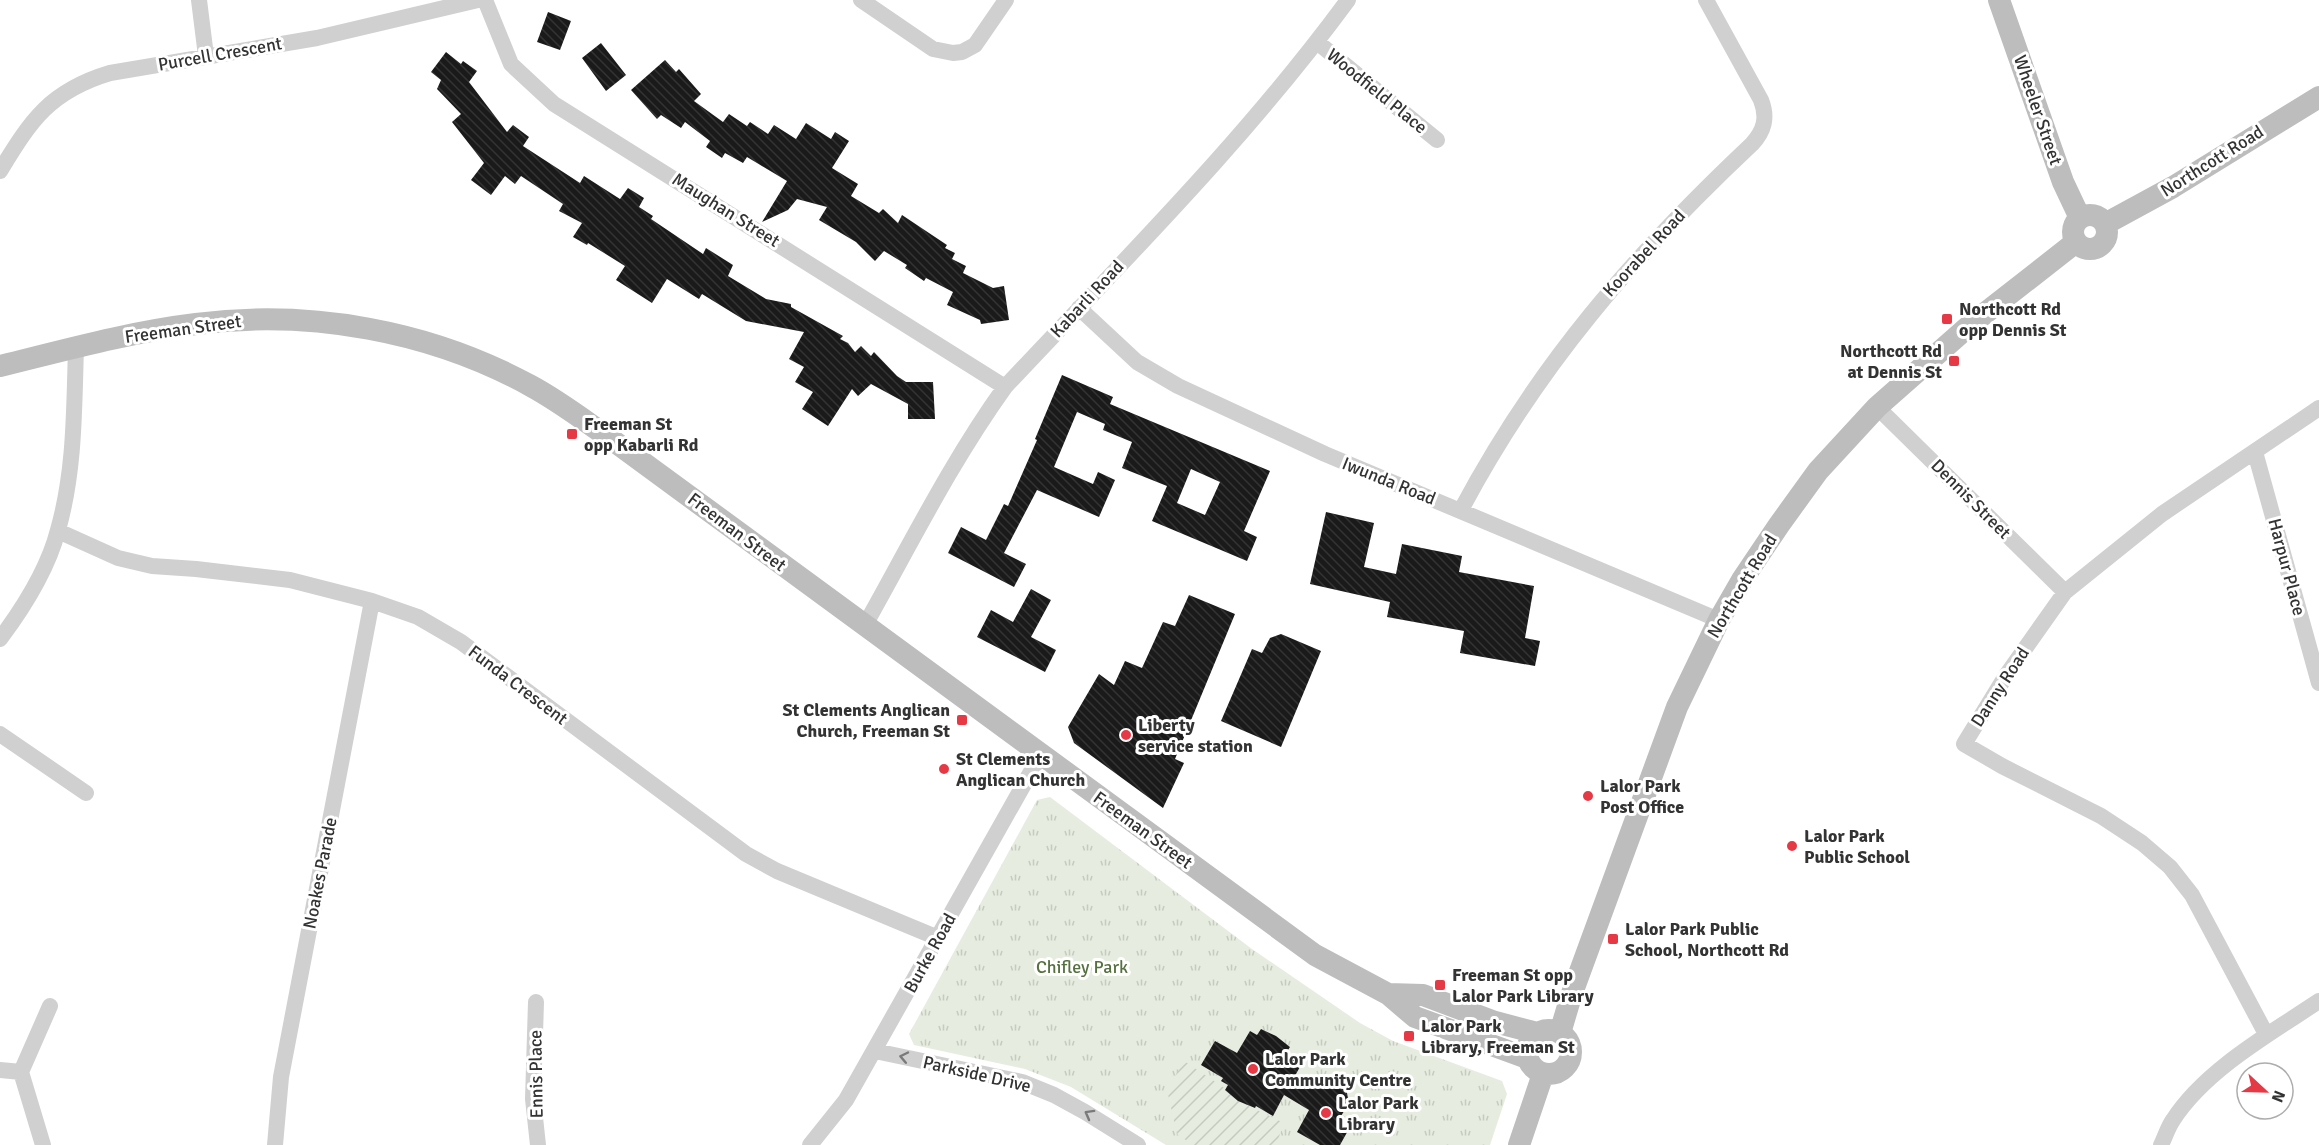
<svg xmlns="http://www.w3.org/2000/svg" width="2319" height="1145" viewBox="0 0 2319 1145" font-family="Signika,sans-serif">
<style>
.park{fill:url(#park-tufts)}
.garden{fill:url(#garden-furrows)}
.building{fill:url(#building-back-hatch);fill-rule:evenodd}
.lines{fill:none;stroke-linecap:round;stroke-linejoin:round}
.street{stroke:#d0d0d0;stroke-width:16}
.secondary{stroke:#bdbdbd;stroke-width:22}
.oneway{stroke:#7a7a7a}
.poi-dot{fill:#e63946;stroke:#fff;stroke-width:2}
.labels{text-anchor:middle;stroke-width:6;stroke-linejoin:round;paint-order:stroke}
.street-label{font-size:18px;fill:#333;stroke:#fff}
.poi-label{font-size:18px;font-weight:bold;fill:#333;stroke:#fff;text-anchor:start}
.park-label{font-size:18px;fill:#56703f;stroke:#fff}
</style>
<defs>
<pattern id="park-tufts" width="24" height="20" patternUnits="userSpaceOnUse" patternTransform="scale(1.5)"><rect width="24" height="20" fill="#e6ecdf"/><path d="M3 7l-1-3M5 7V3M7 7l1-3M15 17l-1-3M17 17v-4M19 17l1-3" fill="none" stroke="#c6cbc0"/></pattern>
<pattern id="garden-furrows" width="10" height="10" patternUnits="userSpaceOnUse" patternTransform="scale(1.5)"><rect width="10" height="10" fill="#e6ecdf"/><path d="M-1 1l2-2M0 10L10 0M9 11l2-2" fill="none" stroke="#c6cbc0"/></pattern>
<pattern id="building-back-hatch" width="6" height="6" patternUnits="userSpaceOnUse" patternTransform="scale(1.5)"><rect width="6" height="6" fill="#1a1a1a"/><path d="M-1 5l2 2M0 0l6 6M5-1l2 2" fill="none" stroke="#333"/></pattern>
</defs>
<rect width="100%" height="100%" fill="#fff"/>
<path class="park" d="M1050,797L1252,949L1360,1023L1393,1041L1502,1081L1507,1094L1490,1145H1166L1071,1087L1025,1069L914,1045L909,1034L1037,800Z"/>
<path class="garden" d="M1184,1061L1223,1087L1238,1101L1284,1123L1276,1145H1193L1177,1134L1167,1090Z"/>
<path class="building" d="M548,12L571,21L560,50L537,42Z
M601,43L626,75L606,91L582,58Z
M446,52L461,64L463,61L477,71L469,82L507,132L513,125L529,137L523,146L580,183L584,176L620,199L628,188L644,198L639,207L653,216L651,219L703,254L706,248L733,265L728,276L766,299L791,304V307L843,336L840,339L848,343L855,352L861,346L871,356L874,352L897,376L906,382H933L935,419H908V404L871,384L858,396L852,389L828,426L802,409L813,392L795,382L804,367L789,359L804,332L746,321L702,294L699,299L667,279L652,303L616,280L625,266L588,243L587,245L573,237L582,223L559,211L563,204L521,176L515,184L505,176L491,195L471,180L484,163L452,122L461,114L437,89L441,80L431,72Z
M665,60L676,72L679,69L701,94L694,101L723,122L729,114L747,126L750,122L768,134L774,125L796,139L806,123L831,139L835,132L849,141L832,168L858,184L851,196L879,213L883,209L898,223L902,215L947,245L945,248L955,253L952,259L966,266L963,273L993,288L1004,286L1009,320L981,324L980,320L947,305L953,292L926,278L924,281L905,268L907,265L884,251L875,261L856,242L819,220L827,207L797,199L788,210L762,222L787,181L747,157L743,163L725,153L722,158L706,147L710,141L685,122L681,128L661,115L657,119L631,90Z
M1062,375L1113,397L1110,404L1270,471L1244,531L1257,537L1247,561L1152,521L1167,486L1122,468L1132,442L1103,430L1105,424L1077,412L1054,467L1093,484L1098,472L1115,480L1099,517L1037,490L1004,553L1026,564L1014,587L948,553L961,527L986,540L1004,504L1008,506L1037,440L1035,439ZM1191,469L1220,482L1205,515L1177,503Z
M1326,512L1374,523L1364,567L1396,574L1402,544L1462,556L1459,572L1534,586L1525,638L1540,641L1535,666L1460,653L1464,631L1387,617L1390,602L1310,584Z
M1031,589L1051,600L1031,637L1056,650L1045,672L977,637L991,610L1013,622Z
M1189,595L1235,614L1175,759L1184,763L1163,808L1074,743L1068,727L1099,674L1114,685L1125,661L1142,668L1163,622L1175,626Z
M1281,634L1321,651L1281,747L1221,721L1252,649L1262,653L1270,638Z
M1261,1029L1276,1036L1290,1047L1285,1055L1301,1065L1296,1074L1315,1085L1332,1080L1346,1088L1349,1103L1338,1121L1350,1127L1340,1145H1320L1297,1132L1309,1110L1284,1095L1273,1116L1256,1106L1255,1108L1238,1101L1225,1090L1228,1085L1221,1081L1223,1078L1201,1065L1215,1041L1237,1053L1250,1031L1257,1035Z"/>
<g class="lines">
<path class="street" d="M199,0L206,56
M485,0L511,64L554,104L1005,387
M861,0L933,49L953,53L962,52L975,45L1006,0
M1317,42L1437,140
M0,171C31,120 50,91 110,73L317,38L478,0
M1079,308L1137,362L1178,386L1325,454L1719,620
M1877,407L2065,592
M2255,452L2319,683
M1461,510C1538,365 1633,256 1752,144C1764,131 1768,118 1761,100L1706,0
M58,531L118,558L152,566L196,569L290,580L372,601L418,617L461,642L746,854L777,871L938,938
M865,625C910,545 951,462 1005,387C1123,261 1246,139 1348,0
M0,639C24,607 48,569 58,530C75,470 74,409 76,347
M0,734L86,793
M536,1002L533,1099L538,1145
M2266,1034L2192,895L2170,867L2142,843L2101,816L2002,766L1964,744L2007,674L2065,592L2162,514L2319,408
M875,1051L1022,1082L1054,1095L1085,1112L1138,1145
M0,1070L21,1072
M43,1145L21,1072L50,1006
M275,1145L281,1077L372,601
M810,1145L846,1100L1041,754
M2161,1145C2165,1137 2168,1127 2173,1120C2205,1070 2271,1033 2319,1001"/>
<path class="secondary" d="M1999,0L2063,182L2080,218
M2073 232a17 17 0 1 1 34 0a17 17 0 1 1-34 0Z
M2105,224L2173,187L2319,97
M0,366C65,350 130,332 196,324C310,309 431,331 531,386C559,401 585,421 611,439L1315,955L1388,994L1415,1017L1527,1058
M1388,994L1423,995L1495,1022L1537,1033
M1527 1052a22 22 0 1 1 44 0a22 22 0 1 1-44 0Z
M1560,1033L1571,996L1677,707L1719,620L1742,580L1779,525L1818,471L1877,407L1970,325L2076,242
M1519,1145L1543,1074"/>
</g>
<defs><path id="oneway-chevron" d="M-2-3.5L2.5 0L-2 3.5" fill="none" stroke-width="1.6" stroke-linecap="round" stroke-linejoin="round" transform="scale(1.5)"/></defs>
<g class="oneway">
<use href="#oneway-chevron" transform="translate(904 1057) rotate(-168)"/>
<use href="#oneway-chevron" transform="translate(1089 1114) rotate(-151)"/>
</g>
<g class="poi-dot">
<rect x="1941" y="313" width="12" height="12" rx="3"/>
<rect x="1948" y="355" width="12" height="12" rx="3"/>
<rect x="566" y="428" width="12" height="12" rx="3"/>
<rect x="956" y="714" width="12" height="12" rx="3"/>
<circle cx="1126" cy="735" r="6"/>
<circle cx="944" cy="769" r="6"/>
<circle cx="1588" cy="796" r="6"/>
<circle cx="1792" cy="846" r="6"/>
<rect x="1607" y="933" width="12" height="12" rx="3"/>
<rect x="1434" y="979" width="12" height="12" rx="3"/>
<rect x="1403" y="1030" width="12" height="12" rx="3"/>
<circle cx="1253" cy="1069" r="6"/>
<circle cx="1326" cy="1113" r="6"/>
</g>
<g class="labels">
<g class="street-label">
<text transform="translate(220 54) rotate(-10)" y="6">Purcell Crescent</text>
<text transform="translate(1377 91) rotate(39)" y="6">Woodfield Place</text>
<text transform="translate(2038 110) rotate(71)" y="6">Wheeler Street</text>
<text transform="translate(2212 161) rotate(-32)" y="6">Northcott Road</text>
<text transform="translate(726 210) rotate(32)" y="6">Maughan Street</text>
<text transform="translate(1644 253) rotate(-47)" y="6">Koorabel Road</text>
<text transform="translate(1087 299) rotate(-47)" y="6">Kabarli Road</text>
<text transform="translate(183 329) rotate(-8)" y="6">Freeman Street</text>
<text transform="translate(1389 481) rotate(22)" y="6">Iwunda Road</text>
<text transform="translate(1971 499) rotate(45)" y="6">Dennis Street</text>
<text transform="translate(737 532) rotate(37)" y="6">Freeman Street</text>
<text transform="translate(2287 567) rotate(75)" y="6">Harpur Place</text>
<text transform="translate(1742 586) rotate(-59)" y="6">Northcott Road</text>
<text transform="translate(518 685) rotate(37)" y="6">Funda Crescent</text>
<text transform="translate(2000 687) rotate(-57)" y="6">Danny Road</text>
<text transform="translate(1143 830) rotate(36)" y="6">Freeman Street</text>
<text transform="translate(320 873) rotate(-79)" y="6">Noakes Parade</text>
<text transform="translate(930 953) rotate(-61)" y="6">Burke Road</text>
<text transform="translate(536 1074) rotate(-91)" y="6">Ennis Place</text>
<text transform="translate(977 1074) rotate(13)" y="6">Parkside Drive</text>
</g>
<g class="poi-label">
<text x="1959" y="315">Northcott Rd<tspan x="1959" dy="21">opp Dennis St</tspan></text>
<text x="1942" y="357" text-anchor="end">Northcott Rd<tspan x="1942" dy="21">at Dennis St</tspan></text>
<text x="584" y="430">Freeman St<tspan x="584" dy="21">opp Kabarli Rd</tspan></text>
<text x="950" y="716" text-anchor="end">St Clements Anglican<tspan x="950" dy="21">Church, Freeman St</tspan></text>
<text x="1138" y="731">Liberty<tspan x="1138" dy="21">service station</tspan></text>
<text x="956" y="765">St Clements<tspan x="956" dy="21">Anglican Church</tspan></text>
<text x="1600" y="792">Lalor Park<tspan x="1600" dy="21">Post Office</tspan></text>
<text x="1804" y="842">Lalor Park<tspan x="1804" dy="21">Public School</tspan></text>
<text x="1625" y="935">Lalor Park Public<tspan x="1625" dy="21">School, Northcott Rd</tspan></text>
<text x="1452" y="981">Freeman St opp<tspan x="1452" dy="21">Lalor Park Library</tspan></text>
<text x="1421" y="1032">Lalor Park<tspan x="1421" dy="21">Library, Freeman St</tspan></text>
<text x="1265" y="1065">Lalor Park<tspan x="1265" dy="21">Community Centre</tspan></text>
<text x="1338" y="1109">Lalor Park<tspan x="1338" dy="21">Library</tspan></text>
</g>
<g class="park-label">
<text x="1082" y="973">Chifley Park</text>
</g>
</g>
<g transform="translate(2265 1091) rotate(112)"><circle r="28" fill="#ffffff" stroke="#adadad" stroke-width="1.5"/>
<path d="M0-4.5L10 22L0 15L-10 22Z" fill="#e63946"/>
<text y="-9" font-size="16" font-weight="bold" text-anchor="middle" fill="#333333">N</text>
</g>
</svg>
